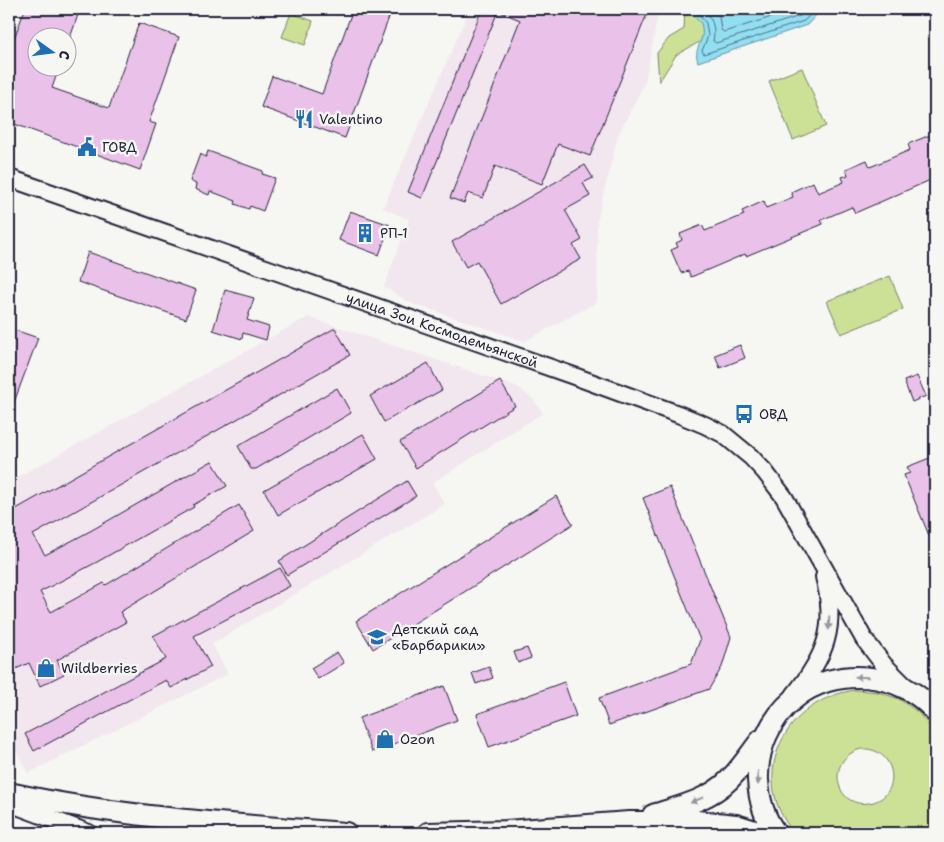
<svg xmlns="http://www.w3.org/2000/svg" width="944" height="842" viewBox="0 0 944 842" font-family="'Shantell Sans',sans-serif">
<style>
.built{fill:#f2e6ef}
.green{fill:#cde196;stroke:#788268;fill-rule:evenodd}
.water{fill:#92dff2;stroke:#6593a9}
.lines{fill:none;stroke-linecap:round;stroke-linejoin:round}
.shore{stroke:#4f6e84;stroke-width:1}
.building{fill:#eac1e9;stroke:#22223b}
.minor-casing{stroke:#22223b;stroke-width:20}
.major-casing{stroke:#22223b;stroke-width:24}
.minor{stroke:#f6f6f2;stroke-width:16}
.major{stroke:#f6f6f2;stroke-width:20}
.oneway{fill:#9797a0}
.labels{text-anchor:middle;stroke-width:5;stroke-linejoin:round;paint-order:stroke}
.poi-label{font-size:14px;fill:#22223b;stroke:#f6f6f2;text-anchor:start}
.street-label{font-size:14px;fill:#22223b;stroke:#f6f6f2}
</style>
<rect width="100%" height="100%" fill="#f6f6f2"/>
<filter id="ink" filterUnits="userSpaceOnUse"><feTurbulence type="fractalNoise" baseFrequency=".02" numOctaves="2"/><feDisplacementMap in="SourceGraphic" scale="10" xChannelSelector="R" yChannelSelector="G"/><feConvolveMatrix kernelMatrix="1 2 1 2 8 2 1 2 1" color-interpolation-filters="sRGB"/></filter>
<g filter="url(#ink)">
<path class="built" d="M470,9H659L645,82L618,135L597,221V302L525,341L411,303L384,287L409,219L383,208Z
M308,317L517,387L533,399L543,413L432,483L445,504L212,644L228,674L28,773L9,737V482Z"/>
<path class="green" d="M685,9H713L701,41L676,55L659,82L657,53L669,38L684,29Z
M291,13L313,21L305,45L282,37Z
M802,68L826,126L793,140L769,81Z
M890,276L903,309L841,334L827,301Z
M856,690L878,692L899,699L918,712L935,733V822L927,833H794C746,776 785,699 856,690ZM861,749C897,746 904,798 869,803C834,809 825,758 861,749Z"/>
<path class="water" d="M689,9H822L807,25L698,62C694,51 700,46 702,36C703,33 702,27 701,23L689,12Z"/>
<g class="lines">
<path class="shore" d="M694,9L706,23L708,36L702,51L704,54L804,21L816,9
M702,9C712,17 716,27 713,41L716,43L800,16L807,9
M713,9L719,16L721,30L724,32L797,9"/>
</g>
<path class="building" d="M25,9H80L70,38H38V68H59L52,88L109,108L139,23L179,37L149,122L156,124L140,170L9,122V52Z
M353,9H392L345,138L261,107L272,76L322,94Z
M482,9H649L590,156L558,144L542,184L495,166L483,198L468,193L464,203L450,198L520,20L498,11L422,198L408,192Z
M930,135L935,147V178L855,213L852,207L821,220L823,224L746,256L745,254L691,277L688,271L681,273L671,250L678,247L676,243L682,240L680,234L702,225L705,231L744,215L742,211L764,201L766,208L793,197L791,192L813,182L818,193L844,182L842,177L848,175L846,169L867,160L870,167L910,150L908,144Z
M208,151L263,171L262,174L275,178L263,211L250,206L249,209L235,204L236,201L210,191L209,195L195,189L196,184L190,181L200,154L206,157Z
M585,165L593,178L583,183L590,196L565,210L582,240L573,245L581,259L501,304L477,261L466,267L452,242Z
M350,211L390,225L379,255L339,240Z
M88,252L196,290L186,319L78,282Z
M225,290L254,298L247,320L269,327L266,340L243,333L242,339L213,330Z
M9,328L38,338L10,413H9Z
M335,328L350,355L33,535L45,555L92,530L212,461L227,486L193,505L194,507L97,562L40,592L51,612L104,583L106,585L239,505L254,531L120,612L126,622L57,660L64,674L40,686L29,663L9,672V513Z
M740,345L745,358L720,368L715,355Z
M428,363L442,390L384,422L370,396Z
M917,376L926,396L912,402L904,381Z
M500,381L515,406L416,468L400,442Z
M337,388L351,413L256,469H251L238,446Z
M363,434L377,459L278,515L264,490Z
M932,457L935,466V550L904,475L910,473L907,467Z
M407,481L416,496L287,575L279,561Z
M670,487L731,637L722,667L709,689L609,725L599,698L691,664L700,640L643,498Z
M556,496L573,524L373,649L356,621Z
M280,568L290,586L194,636L211,667L171,688L166,680L34,751L25,734L166,659L153,636Z
M527,648L531,658L518,663L514,652Z
M337,652L344,663L318,679L311,668Z
M489,667L493,678L476,684L472,673Z
M564,682L576,716L489,747L477,714Z
M444,686L457,720L372,752L359,718Z"/>
<g class="lines">
<g class="minor-casing">
<g id="minor">
<path id="s1" d="M9,178L574,376L678,414L705,425L723,434L751,457L765,472L784,497L864,639L884,665L906,687"/>
<path d="M794,695C825,657 838,627 824,577"/>
<path d="M9,803L89,833"/>
</g>
</g>
<g class="major-casing">
<path id="major" d="M9,793C119,817 234,825 346,833
M653,815C679,807 709,800 729,780C741,768 750,754 761,740
M428,833L506,831L629,822L697,821L736,825L761,833
M776,833C764,818 759,799 758,780C757,749 770,719 794,699C834,665 902,671 935,712"/>
</g>
<use href="#minor" class="minor"/>
<use href="#major" class="major"/>
</g>
<defs><path id="oneway-solid" d="M-6-.8H1V-3.2L6.5 0L1 3.2V.8H-6Z" transform="scale(1.25)"/></defs>
<g class="oneway">
<use href="#oneway-solid" transform="translate(829 623) rotate(92)"/>
<use href="#oneway-solid" transform="translate(862 677) rotate(-178)"/>
<use href="#oneway-solid" transform="translate(758 778) rotate(89)"/>
<use href="#oneway-solid" transform="translate(697 800) rotate(157)"/>
</g>
</g>
<defs>
<g id="restaurant-bare" transform="scale(1.5)"><path d="M-5-6h1v4h1v-4h1v4h1v-4h1v5L-1.5 .5V6h-2V.5L-5-1ZM5-6V6H3V1.5H1.5Q1.5-4 5-6Z" fill="#1f6fb2" stroke="#f6f6f2" stroke-width="2.5" paint-order="stroke"/></g>
<g id="civic-bare" transform="scale(1.5)"><path d="M-.6-6.5H3V-4.5H.6V-3L4-1V1h2V6H-6V1h2V-1L-.6-3ZM-1.2 2.5V6h2.4V2.5Z" fill="#1f6fb2" stroke="#f6f6f2" stroke-width="2.5" paint-order="stroke"/></g>
<g id="building-bare" transform="scale(1.5)"><path d="M-4-6H4V6H1V3H-1V6H-4ZM-2.5-4.3h1.7v1.8h-1.7ZM.8-4.3h1.7v1.8H.8ZM-2.5-1h1.7V.8h-1.7ZM.8-1h1.7V.8H.8Z" fill="#1f6fb2" stroke="#f6f6f2" stroke-width="2.5" paint-order="stroke"/></g>
<g id="bus-bare" transform="scale(1.5)"><path d="M-5-6H5V4H4V6H2V4H-2V6H-4V4H-5ZM-3.5-4V0h7V-4ZM-3.5 1.2v1.5H-2V1.2ZM2 1.2v1.5H3.5V1.2Z" fill="#1f6fb2" stroke="#f6f6f2" stroke-width="2.5" paint-order="stroke"/></g>
<g id="school-bare" transform="scale(1.5)"><path d="M0-5L7-2L0 1L-7-2ZM-4 1L0 2.5L4 1V4Q0 6-4 4Z" fill="#1f6fb2" stroke="#f6f6f2" stroke-width="2.5" paint-order="stroke"/></g>
<g id="shop-bare" transform="scale(1.5)"><path d="M-5-2.5h2.3a2.7 3.5 0 0 1 5.4 0H5L5.5 6h-11ZM-1.5-2.5h3a1.5 2.3 0 0 0-3 0Z" fill="#1f6fb2" stroke="#f6f6f2" stroke-width="2.5" paint-order="stroke"/></g>
</defs>
<g fill-rule="evenodd">
<use href="#restaurant-bare" x="304" y="119"/>
<use href="#civic-bare" x="87" y="147"/>
<use href="#building-bare" x="365" y="233"/>
<use href="#bus-bare" x="744" y="414"/>
<use href="#school-bare" x="377" y="637"/>
<use href="#shop-bare" x="46" y="668"/>
<use href="#shop-bare" x="385" y="739"/>
</g>
<g class="labels">
<g class="poi-label">
<text x="319" y="124">Valentino</text>
<text x="102" y="152">ГОВД</text>
<text x="380" y="238">РП-1</text>
<text x="759" y="419">ОВД</text>
<text x="392" y="634">Детский сад<tspan x="392" dy="16">«Барбарики»</tspan></text>
<text x="61" y="673">Wildberries</text>
<text x="400" y="744">Ozon</text>
</g>
<g class="street-label">
<text dy="5" stroke="none"><textPath href="#s1" startOffset="459">улица Зои Космодемьянской</textPath></text>
</g>
</g>
<rect width="944" height="842" fill="none" stroke="#f6f6f2" stroke-width="30"/>
<rect x="15" y="15" width="914" height="812" fill="none" stroke="#22223b" stroke-width="2" filter="url(#ink)"/>
<g transform="translate(52 52) rotate(104)"><circle r="24" fill="#f6f6f2" stroke="#a1a1a9"/>
<path d="M0-4L9 19L0 12L-9 19Z" fill="#1f6fb2"/>
<text y="-8" font-size="14" font-weight="bold" text-anchor="middle" fill="#22223b">С</text>
</g>
</svg>
